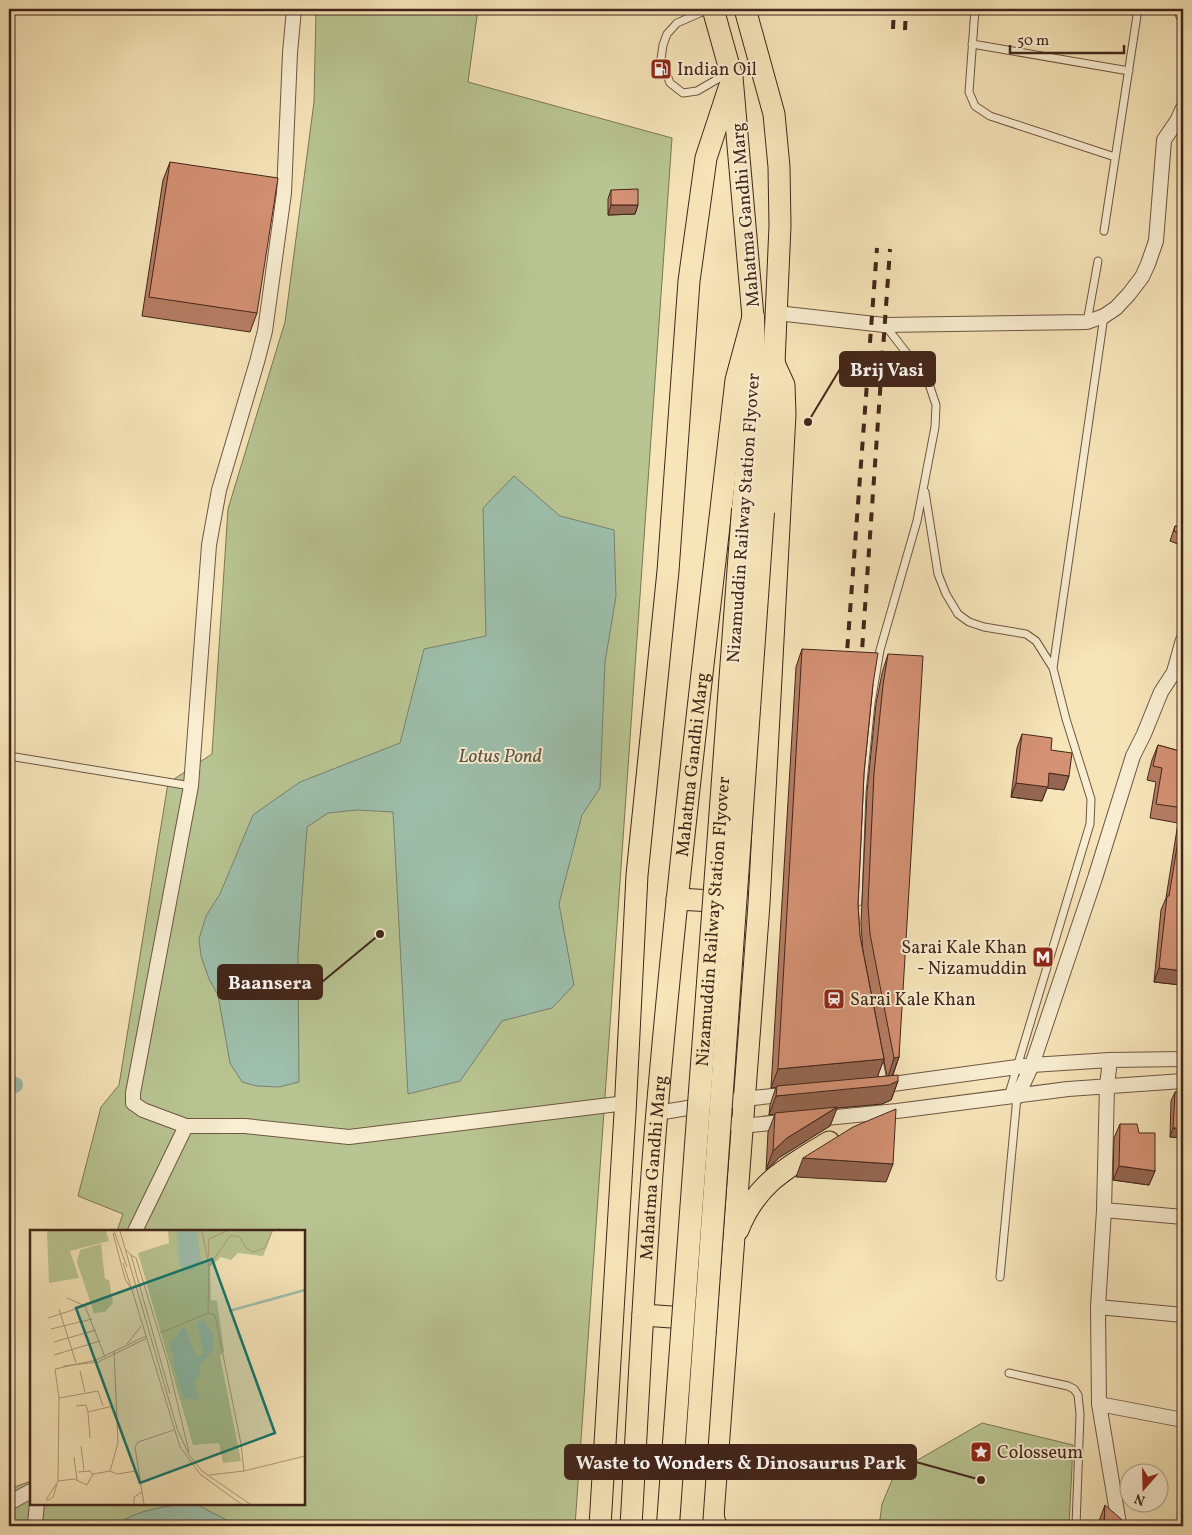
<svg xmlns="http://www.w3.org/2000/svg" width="1192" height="1535" viewBox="0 0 1192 1535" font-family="Vollkorn,serif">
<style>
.green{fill:#b8c592;stroke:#7d7556}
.water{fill:#9dbfac;stroke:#798172}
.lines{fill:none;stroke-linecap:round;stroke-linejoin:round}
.canal{stroke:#9dbfac;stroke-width:16}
.service-casing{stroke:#6f5542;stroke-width:9}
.minor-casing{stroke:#6f5542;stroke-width:16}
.primary-casing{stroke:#42251a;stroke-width:23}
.trunk-casing{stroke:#42251a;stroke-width:24}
.service{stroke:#f9eed2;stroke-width:7}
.minor{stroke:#f9eed2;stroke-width:14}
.primary{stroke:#f6e5b9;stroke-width:21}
.trunk{stroke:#f6e5b9;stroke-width:22}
.rail{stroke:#42251a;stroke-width:4;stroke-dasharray:9 9;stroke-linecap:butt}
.trunk-bridge-casing{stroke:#42251a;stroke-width:24;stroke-linecap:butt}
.trunk-bridge{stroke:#f6e5b9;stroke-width:22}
.wall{fill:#b67d64;stroke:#42251a}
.shaded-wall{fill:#946651;stroke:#42251a}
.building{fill:#d49174;stroke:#42251a}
.labels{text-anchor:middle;stroke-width:4;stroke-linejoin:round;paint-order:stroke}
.poi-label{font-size:18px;fill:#42251a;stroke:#f9eed2;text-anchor:start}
.street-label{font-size:18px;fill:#42251a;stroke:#f9eed2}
.water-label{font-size:19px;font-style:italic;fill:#5d5346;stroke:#f9eed2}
.inset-river{fill:none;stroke:#9dbfac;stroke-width:2.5}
.inset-road{fill:none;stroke:#ae9879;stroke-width:1}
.view{fill:#0f766e;fill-opacity:0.15;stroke:#0f766e;stroke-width:2.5}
.inset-edge{fill:none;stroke:#42251a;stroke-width:2.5}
.leader{fill:none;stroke:#42251a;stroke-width:2}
.callout-dot{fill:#42251a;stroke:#f9eed2;stroke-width:2}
.callout{fill:#42251a;stroke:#42251a;stroke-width:2}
.callout-label{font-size:19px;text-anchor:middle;font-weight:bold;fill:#fff}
</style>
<rect width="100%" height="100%" fill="#f6e5b9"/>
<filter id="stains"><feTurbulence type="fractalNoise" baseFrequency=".004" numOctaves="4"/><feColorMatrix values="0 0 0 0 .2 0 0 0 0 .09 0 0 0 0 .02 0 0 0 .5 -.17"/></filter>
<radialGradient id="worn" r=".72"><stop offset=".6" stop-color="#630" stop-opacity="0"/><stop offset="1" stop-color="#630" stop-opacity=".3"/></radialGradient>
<path class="green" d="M316,9H478L468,82L672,138L575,1526H9V1489L31,1481V1504H304V1231H117L123,1214L78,1196L101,1107L119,1085L168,783L212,754L228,509L285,322L314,102Z
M982,1423L1073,1445L1069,1526H879L882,1504L895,1473Z"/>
<path class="water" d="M514,476L560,516L614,530L616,596L605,662L600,788L582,815L559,904L574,985L552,1008L502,1021L460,1081L408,1094L393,812L357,810L328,813L307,827L298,953L299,1082L279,1087L257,1086L242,1082L230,1063L218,995L209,979L201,956L199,939L206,916L220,894L253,815L300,782L400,743L424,649L486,636L483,508Z
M183,1504H196L238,1526H113C138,1511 153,1508 183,1504Z"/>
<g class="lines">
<path class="canal" d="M9,1084L15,1085"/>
<g class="service-casing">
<path id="service" d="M709,9L677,23L667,34L663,45L661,59L670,83L683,93L697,91L728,73
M975,9L969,92L975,106L990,116L1115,157
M972,44L1129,71
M1104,231L1138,9
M1087,322L1098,261
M925,492L938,574L946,594L958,614L969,622L984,627L1026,634L1036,641L1053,668L1066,719L1091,799L1090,824L1008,1097
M1053,668L1104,316
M9,756L191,786
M858,902L862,792L871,703L880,650L917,521L935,427L936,405L928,381L885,325
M879,1061L884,1085
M1000,1277L1017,1097
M1009,1373L1068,1386L1074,1389L1078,1395L1080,1414L1076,1526"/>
</g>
<g class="minor-casing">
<path id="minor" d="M1182,9L1183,15
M777,313L884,325L1087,322L1104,316L1116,308L1129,294L1142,277L1148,264L1156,241L1164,140L1177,121L1183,108
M1110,1060L1107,1086L1104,1210L1098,1307L1099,1404L1119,1524L1121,1526
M878,1086L1032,1065L1110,1060L1183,1059
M1017,1097L1032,1065L1095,878L1133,756L1144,734L1161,692L1174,672L1183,640
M657,1113L743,1099L792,1094
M816,1119L897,1111L1068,1089L1183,1081
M734,1124L742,1126L790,1121
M186,1126L143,1110L133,1103V1093L191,786L209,545L219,490L257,362L265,331L284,193L290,53L294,9
M1104,1210L1183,1217
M135,1231L186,1126H245L349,1137L626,1103
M1098,1307L1183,1315
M1099,1404L1183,1420
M9,1503L31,1491
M36,1526L35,1523L37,1504"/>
</g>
<g class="primary-casing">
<g id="primary">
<path d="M677,899L731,902"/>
<path d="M738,1230C756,1183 788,1167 829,1142"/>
<path d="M643,1315L700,1319"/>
<path d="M600,1526L625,1113L637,875L668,571L689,281L706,158L730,85"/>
<path id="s1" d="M631,1526C639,1388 645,1249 657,1111C678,867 708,623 736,380L753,317L732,77L713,9"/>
<path d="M716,1526L713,1516L759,904L785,414L784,385L774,363L780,226L779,167L774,114L745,9"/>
</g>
</g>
<g class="trunk-casing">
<path id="trunk" d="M743,509L755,381L753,317
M763,512L774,363
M712,1526L713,1516"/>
</g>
<use href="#service" class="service"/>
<use href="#minor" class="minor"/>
<use href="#primary" class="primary"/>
<use href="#trunk" class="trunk"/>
<path class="rail" d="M893,29L894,9
M905,30L906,9
M861,665L890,249
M846,666L877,248"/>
<g class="trunk-bridge-casing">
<g id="trunk-bridge">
<path id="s2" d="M668,1524L743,509"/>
<path d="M691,1526L763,512"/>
</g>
</g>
<use href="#trunk-bridge" class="trunk-bridge"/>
</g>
<path class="wall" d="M170,162L257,313L250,332L142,316L163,180Z
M611,190L638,205L635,214L608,215V199Z
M1175,526L1183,527V546L1170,541Z
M802,649L873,684L864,773L858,905L860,936L884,1059L877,1077L887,1076L863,953L861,924L867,792L876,704L882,673L888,654L899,1057L893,1075L898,1081L891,1100L882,1104L837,1108L830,1126L780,1157L766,1170L768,1132L775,1114L769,1115L770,1105L776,1087L771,1088L796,667Z
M1022,734L1051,750L1069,776L1064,790L1047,788L1042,801L1011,797L1017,748Z
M1158,745L1183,752V980L1181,985L1154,982L1161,910L1166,898L1178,823L1150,818L1156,782L1147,780L1152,760Z
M1175,1092L1183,1093V1138L1170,1137L1171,1101Z
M1120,1124L1139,1133L1155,1171L1149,1185L1113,1180L1114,1138Z
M1105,1505L1104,1526H1098V1524Z"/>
<path class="shaded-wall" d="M611,205H638L635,214L608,215Z
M1049,773L1069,776L1064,790L1047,788L1042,801L1011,797L1016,783Z
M1159,968L1183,971V980L1181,985L1154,982Z
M899,1057L892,1076L888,1077L894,1058Z
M884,1059L877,1078L771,1088L778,1069Z
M898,1081L891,1100L882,1104L837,1108L830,1126L780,1157L766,1170L773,1151L787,1138L836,1108L769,1115L776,1096Z
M1173,1128H1183V1138L1170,1137Z
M803,1158L893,1164L886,1182L796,1177Z
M1119,1166L1155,1171L1149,1185L1113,1180Z"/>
<path class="building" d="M170,162L278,178L257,313L149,297Z
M638,189V205H611V190Z
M1175,526L1183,527V535L1174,531Z
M802,649L878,653L873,684L864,773L858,905L860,936L884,1059L778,1069Z
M888,654L923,656L899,1057L894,1058L870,934L868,905L874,773L883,685Z
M1022,734L1052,738L1051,750L1072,753L1069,776L1049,773L1048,787L1016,783Z
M1158,745L1183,752V808L1156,804L1162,768L1153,766Z
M1183,810V971L1159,968L1167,896H1169Z
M898,1075V1081L889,1085L776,1096L777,1086Z
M1175,1092L1183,1093V1128H1173Z
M837,1107L787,1138L773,1151L775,1113Z
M896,1109L893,1164L803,1158L853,1127Z
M1120,1124H1137L1139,1133H1155V1171L1119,1166Z
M1105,1505L1129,1526H1104Z"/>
<defs>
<g id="fuel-square" transform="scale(1.125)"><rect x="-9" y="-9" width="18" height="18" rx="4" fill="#8f2418" stroke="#f9eed2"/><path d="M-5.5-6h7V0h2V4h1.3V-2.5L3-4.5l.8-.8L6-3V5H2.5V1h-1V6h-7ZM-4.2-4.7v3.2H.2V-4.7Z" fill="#fff"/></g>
<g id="metro-square" transform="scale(1.125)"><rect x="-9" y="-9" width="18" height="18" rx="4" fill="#8f2418" stroke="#f9eed2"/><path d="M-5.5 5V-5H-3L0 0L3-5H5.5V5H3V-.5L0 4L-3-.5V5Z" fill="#fff"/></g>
<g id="station-square" transform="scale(1.125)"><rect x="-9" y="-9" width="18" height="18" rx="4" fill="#8f2418" stroke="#f9eed2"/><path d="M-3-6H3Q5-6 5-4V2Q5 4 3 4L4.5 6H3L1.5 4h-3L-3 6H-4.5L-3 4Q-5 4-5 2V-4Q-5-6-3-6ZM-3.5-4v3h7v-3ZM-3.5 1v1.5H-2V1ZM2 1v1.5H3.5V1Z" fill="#fff"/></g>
<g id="sight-square" transform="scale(1.125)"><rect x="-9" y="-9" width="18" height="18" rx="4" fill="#8f2418" stroke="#f9eed2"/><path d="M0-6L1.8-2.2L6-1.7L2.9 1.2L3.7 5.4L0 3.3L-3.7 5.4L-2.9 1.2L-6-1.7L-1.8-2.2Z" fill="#fff"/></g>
</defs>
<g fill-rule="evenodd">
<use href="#fuel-square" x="661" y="69"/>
<use href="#metro-square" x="1043" y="957"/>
<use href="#station-square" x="834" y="999"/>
<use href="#sight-square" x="981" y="1452"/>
</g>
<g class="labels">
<g class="poi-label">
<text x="677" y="75">Indian Oil</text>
<text x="1027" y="953" text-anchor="end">Sarai Kale Khan<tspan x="1027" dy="21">- Nizamuddin</tspan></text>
<text x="850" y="1005">Sarai Kale Khan</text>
<text x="997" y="1458">Colosseum</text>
</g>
<g class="street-label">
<text transform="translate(745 215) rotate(-95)" y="6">Mahatma Gandhi Marg</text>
<text transform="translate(743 518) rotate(-86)" y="6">Nizamuddin Railway Station Flyover</text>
<text dy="6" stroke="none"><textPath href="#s1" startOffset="764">Mahatma Gandhi Marg</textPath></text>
<text dy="6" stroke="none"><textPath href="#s2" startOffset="604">Nizamuddin Railway Station Flyover</textPath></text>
<text dy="6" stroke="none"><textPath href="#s1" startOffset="359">Mahatma Gandhi Marg</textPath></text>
</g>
<g class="water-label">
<text x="500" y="762">Lotus Pond</text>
</g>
</g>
<g transform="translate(30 1230)">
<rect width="275" height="275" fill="#f6e5b9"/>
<path d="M17,1H76L79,11L40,21L49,48L19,53ZM138,1H243L233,26L208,23L201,30L191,27L180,37L181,70L187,71L194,121L190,126L211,231L193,233L189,213L163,215L108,23L139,13ZM71,14L75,49L79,50L83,73L75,82L64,83L47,32L50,20Z" fill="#b8c592"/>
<path d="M147,1H167L171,31L161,41L154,39L149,34ZM173,90L184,105L183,121L169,135L170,147L164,151L169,165L167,170L154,168L144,138V124L139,115L154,96L167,127L174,124L167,93Z" fill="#9dbfac"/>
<path class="inset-river" d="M199,81L275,60"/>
<path class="inset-road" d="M84,1L97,37M90,1L147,198M83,3L95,49L102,60L150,217L170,244L211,274M95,19L101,25L140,164M101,25L106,28L137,130L159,222M178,30L179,9L196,1M93,33L102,60M179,36L200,6H209L216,18L223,22L235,18L242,1M37,68L55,76L75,127M29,79L46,133M178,83L185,85L211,214L214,241M18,88L55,76M21,99L62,89M130,103L178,83L179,36L172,1M24,112L66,100M97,114L111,96M24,125L70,111M33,136L68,132L117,108M50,141L55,162M29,168L68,161L73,176M46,176L56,175L58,182M146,196L159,225L172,241L220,274M60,208L58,182L83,176M51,216L54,240M44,227L47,250M80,241L87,244L106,241M48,242L60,241L63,245M179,245L214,241L275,226M28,251L29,168L25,139L66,130L116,106M16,270L28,251L44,249L57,255L63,244L80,241L88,213L84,121M17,271L23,267L27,254M104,274V267L112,262M114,274L105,217L108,212L144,200"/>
<path class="view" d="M182,29L245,203L110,253L46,78Z"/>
<rect width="275" height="275" class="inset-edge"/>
</g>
<path class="leader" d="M808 422L840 369M380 934L322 982M981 1480L916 1462"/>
<g class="callout-dot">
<circle cx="808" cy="422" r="5"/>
<circle cx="380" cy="934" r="5"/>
<circle cx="981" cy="1480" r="5"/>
</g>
<g class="callout">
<rect x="840" y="352" width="95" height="34" rx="5"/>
<rect x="218" y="965" width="104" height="34" rx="5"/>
<rect x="565" y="1445" width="351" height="34" rx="5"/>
</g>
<g class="callout-label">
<text x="887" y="376">Brij Vasi</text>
<text x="270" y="989">Baansera</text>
<text x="741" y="1469">Waste to Wonders &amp; Dinosaurus Park</text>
</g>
<rect width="1192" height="1535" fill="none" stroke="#f6e5b9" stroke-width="30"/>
<rect x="10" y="10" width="1172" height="1515" fill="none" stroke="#42251a" stroke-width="2.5"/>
<rect x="15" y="15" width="1162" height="1505" fill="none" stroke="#42251a"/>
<g transform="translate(1144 1488) rotate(200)"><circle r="24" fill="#f9eed2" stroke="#b09e88"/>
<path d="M0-4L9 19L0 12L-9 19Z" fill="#8f2418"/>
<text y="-8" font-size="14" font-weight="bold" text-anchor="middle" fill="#42251a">N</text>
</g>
<path d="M1010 45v8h114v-8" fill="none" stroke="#42251a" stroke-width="2.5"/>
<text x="1017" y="45" font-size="15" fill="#42251a" stroke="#f9eed2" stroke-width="4" paint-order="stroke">50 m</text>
<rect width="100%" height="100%" filter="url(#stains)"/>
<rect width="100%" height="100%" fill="url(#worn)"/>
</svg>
